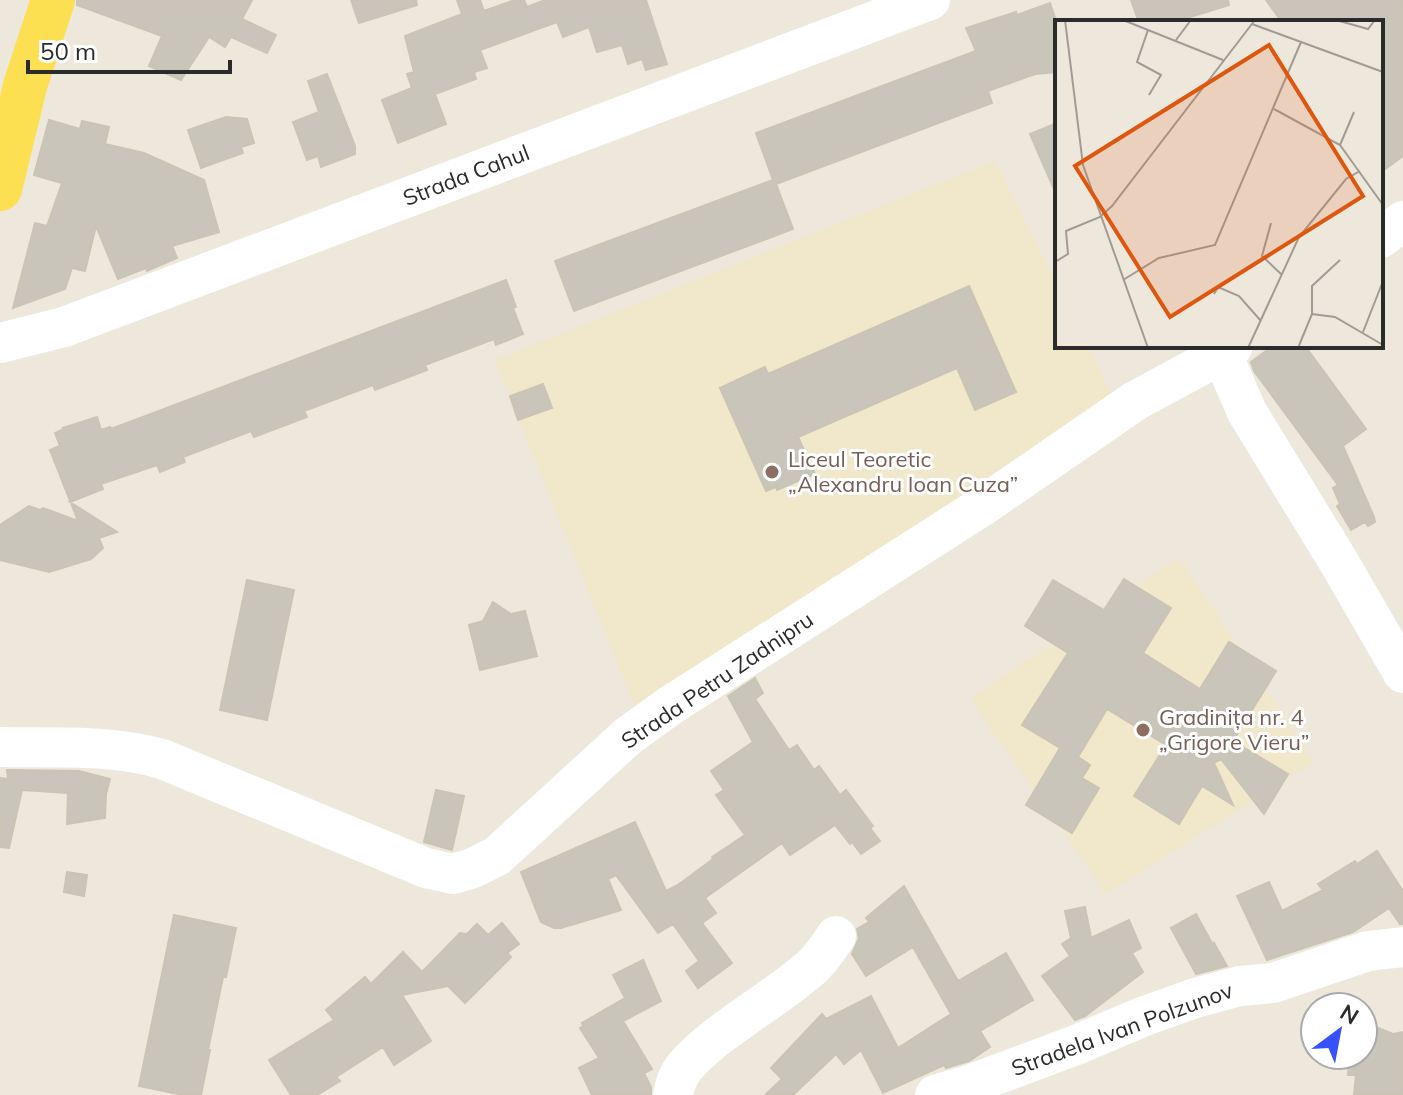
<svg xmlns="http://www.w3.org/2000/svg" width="1403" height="1095" viewBox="0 0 1403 1095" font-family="Mulish,sans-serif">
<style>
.education{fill:#f1e7ca}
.building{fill:#c9c5ba;stroke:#cac4b5;stroke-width:2}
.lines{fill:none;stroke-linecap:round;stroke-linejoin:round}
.minor{stroke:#fff;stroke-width:40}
.major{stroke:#fddf52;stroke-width:44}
.education-dot{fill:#8d6e63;stroke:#fff;stroke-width:3}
.labels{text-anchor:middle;stroke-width:6;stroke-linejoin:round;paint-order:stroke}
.street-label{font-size:22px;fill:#2b2b2b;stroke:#fff}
.education-label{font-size:22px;fill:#785e54;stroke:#fff;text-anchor:start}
.inset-road{fill:none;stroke:#a09c95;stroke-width:2}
.view{fill:#df570e;fill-opacity:0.15;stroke:#df570e;stroke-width:4}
.inset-edge{fill:none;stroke:#2b2b2b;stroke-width:4}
</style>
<rect width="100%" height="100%" fill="#eee7dc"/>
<path class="education" d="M995,161L1057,285V346H1088L1113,397L637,712L495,360Z
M1179,557L1314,762L1106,894L970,699Z"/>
<path class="building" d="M77,0H252L242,19L276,35L267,53L231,37L225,47L209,37L181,80L149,66L162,36L77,5Z
M351,0H416L417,5L359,23Z
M457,0H480L484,11L515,0H524L527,7L545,0H646L667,64L646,70L642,59L628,64L622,45L597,52L589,27L563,37L557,22L480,50L487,68L474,72L476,79L435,94L446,124L398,143L382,100L412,88L407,74L414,72L405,36L462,14Z
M1131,0H1228L1229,5L1174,22H1139Z
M1266,0H1403V156L1381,172V22H1282Z
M1050,3L1057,24V72L1035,74L988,91L992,103L776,184L793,229L574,311L555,261L773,180L756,133L976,51L966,28L1016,12L1017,15Z
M327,74L355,146V154L321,167L318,156L307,160L293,122L319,112L308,81Z
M226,117L247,119L254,143L241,147L243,153L201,168L188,130Z
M49,120L80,129L82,121L109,127L105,144L144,153L204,180L219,232L172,246L177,258L147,271L146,268L118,279L96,226L85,271L72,268L65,289L13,308L35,223L47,226L62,183L34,175Z
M1057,123V196L1030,134Z
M506,280L516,307L513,308L523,334L496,345L494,339L425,365L427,370L375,390L373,385L304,411L307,417L254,437L251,431L183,457L185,462L160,472L157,465L101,484L103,489L70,502L117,532L99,538L103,548L91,559L49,572L0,560V525L29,506L40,510L43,508L78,521L50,450L60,446L55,433L64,429L63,428L97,417L101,430L110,427L111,429Z
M969,286L1016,392L975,410L957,368L798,437L815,474L777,490L776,487L766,491L720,388L765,367L768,374Z
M1273,346H1305L1366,429L1343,446L1374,517L1375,522L1368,526L1365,522L1351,530L1337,506L1340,504L1333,488L1338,485L1254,371L1251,362Z
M543,384L552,408L518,420L510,396Z
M1124,579L1171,608L1143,653L1200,689L1229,642L1276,671L1233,741L1288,774L1264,814L1221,759L1214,763L1233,805L1202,786L1179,824L1134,796L1166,745L1107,709L1078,757L1090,765L1082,778L1099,788L1072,833L1026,805L1060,748L1022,725L1068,653L1025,626L1053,580L1104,610Z
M247,580L294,590L267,720L220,710Z
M493,602L511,614L525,611L537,656L480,670L469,625L483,621Z
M755,678L763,693L755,699L789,750L797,745L814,770L819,766L840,795L846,790L873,826L870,828L880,841L861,854L852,842L850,844L835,825L790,855L782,843L705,898L716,913L702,923L732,963L698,988L686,971L699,961L673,924L658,933L616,875L608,879L621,910L561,928H554L541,922L521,872L635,822L666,891L678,885L713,859L712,857L745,835L716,795L724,790L711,771L753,742L728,696Z
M7,770L79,771L110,779L106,794L105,818L67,824L68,793L22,790L9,848L0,847V778L8,779Z
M436,790L464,796L452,850L424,842Z
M1377,851L1403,891V924H1400L1389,908L1353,932L1267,960L1237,896L1269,882L1282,911L1323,890L1318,884L1355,861L1357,864Z
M67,872L87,875L84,896L64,892Z
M904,886L958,981L1006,953L1033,1000L980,1031L990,1047L969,1061L946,1068L944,1065L883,1093L861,1050L844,1064L836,1054L793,1095H765L782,1079L771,1068L822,1014L826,1019L871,996L898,1048L951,1014L913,947L866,976L852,954L859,938L857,929L869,922L866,918Z
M1085,907L1091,938L1129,920L1141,948L1132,953L1143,972L1085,1016L1075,1020L1042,976L1070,956L1062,944L1071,938L1065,911Z
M1196,914L1213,945L1214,943L1227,966L1196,974L1171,928Z
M174,915L236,928L226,977H223L208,1050H210L201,1095H183L139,1086Z
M502,923L519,944L507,953L511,957L465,1003L448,986L402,995L431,1041L394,1065L383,1047L336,1077L340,1081L317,1095H291L269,1060L334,1020L326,1010L365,977L371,984L403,952L422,972L460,933L467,934L477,924L488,935Z
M643,960L661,1001L623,1021L652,1069L644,1073L651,1087V1095H592L579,1068L599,1058L580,1028L583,1026L582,1023L625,998L613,975Z
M1363,1022L1393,1034L1403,1032V1095H1354L1356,1075H1348L1350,1055H1363Z"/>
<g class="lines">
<path class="minor" d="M1381,238L1403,221
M0,343L64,327L930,0
M1222,354L1247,412L1340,564L1403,673
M0,747C55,748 109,744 162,759L426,868L453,874L473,868L497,856L628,736L671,705L981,507L1135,401L1222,354L1233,346
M673,1095C675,1083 680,1071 689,1062C725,1025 775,1000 813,966C822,957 829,947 836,936
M935,1095L969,1085L1076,1045L1142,1017L1195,998L1240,986L1273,983L1368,951L1403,947"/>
<path class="major" d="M0,189L25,86L53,0"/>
</g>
<g class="education-dot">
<circle cx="772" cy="472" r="8"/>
<circle cx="1143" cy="730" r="8"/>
</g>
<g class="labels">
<g class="street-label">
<text transform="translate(466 175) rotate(-21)" y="8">Strada Cahul</text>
<text transform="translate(717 680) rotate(-34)" y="8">Strada Petru Zadnipru</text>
<text transform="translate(1122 1029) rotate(-20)" y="8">Stradela Ivan Polzunov</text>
</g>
<g class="education-label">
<text x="788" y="467">Liceul Teoretic<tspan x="788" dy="25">„Alexandru Ioan Cuza”</tspan></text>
<text x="1159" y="725">Gradinița nr. 4<tspan x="1159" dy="25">„Grigore Vieru”</tspan></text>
</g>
</g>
<g transform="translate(1055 20)">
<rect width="328" height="328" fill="#eee7dc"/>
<path class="inset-road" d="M10,0L28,145L93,328M68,0L168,40M281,0L313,9L320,0M197,4L328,52M93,10L82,42L106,55L94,75M121,20L136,0M219,89L285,125L328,185M285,125L299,92M216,203L207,236L226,254M0,242L13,234L11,211L45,197L57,186L200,0M68,260L104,238L160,225L246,22M159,274L163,267L184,276L206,301M257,294L280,297L328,325M308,312L328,261M193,328L244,217L291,159L305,151M243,328L257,294V266L285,240"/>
<path class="view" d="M214,25L308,176L115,297L20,146Z"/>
<rect width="328" height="328" class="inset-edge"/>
</g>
<g transform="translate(1339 1031) rotate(32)"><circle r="38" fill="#ffffff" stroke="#aaaaaa" stroke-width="2"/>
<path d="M0-6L14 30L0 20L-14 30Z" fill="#3851ff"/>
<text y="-12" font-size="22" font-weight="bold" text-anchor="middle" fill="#2b2b2b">N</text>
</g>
<path d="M28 60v12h202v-12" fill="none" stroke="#2b2b2b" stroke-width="4"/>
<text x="40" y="60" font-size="24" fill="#2b2b2b" stroke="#ffffff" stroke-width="6" paint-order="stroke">50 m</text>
</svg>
